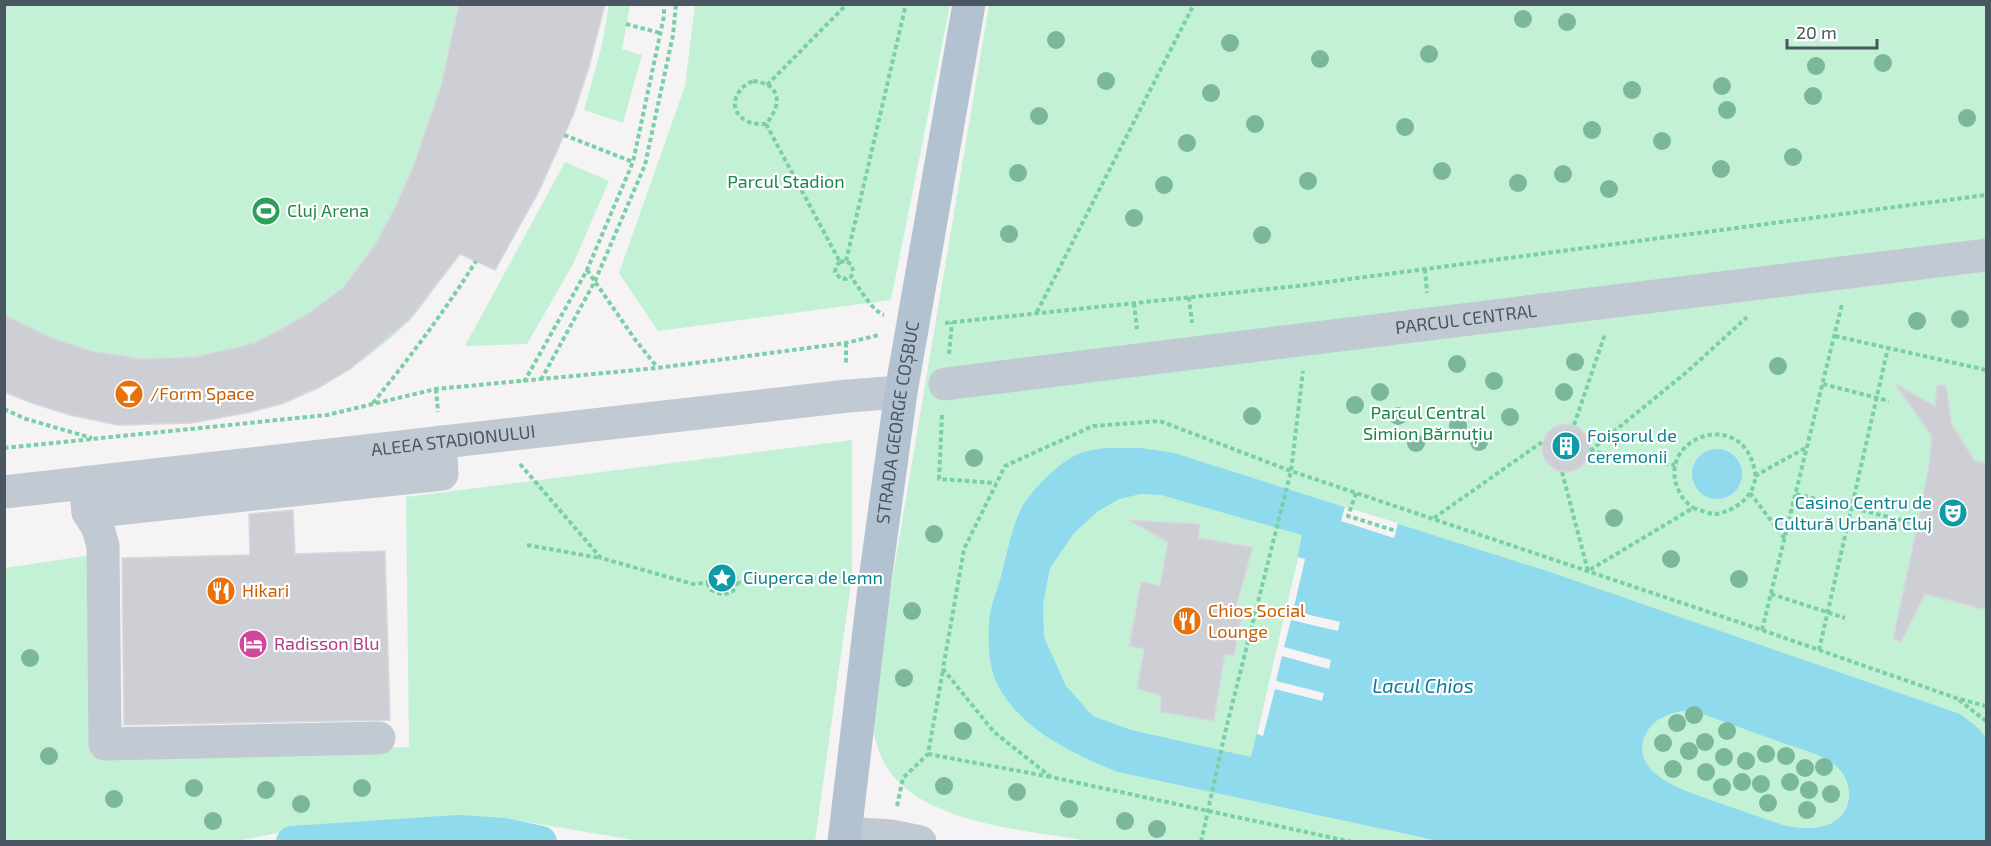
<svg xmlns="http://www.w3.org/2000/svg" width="1991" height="846" viewBox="0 0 1991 846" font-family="'Exo 2',sans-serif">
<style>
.green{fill:#c3f1d5}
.water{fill:#90daee;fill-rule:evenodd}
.pier{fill:#f5f3f3}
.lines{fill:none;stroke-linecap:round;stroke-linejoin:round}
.canal{stroke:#90daee;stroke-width:32}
.building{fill:#cdcfd5;stroke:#d7d9de;stroke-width:1.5}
.path{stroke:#7ad0a6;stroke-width:4;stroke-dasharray:4.5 3;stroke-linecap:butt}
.minor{stroke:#c1cad2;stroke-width:33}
.major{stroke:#b3c2d1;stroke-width:33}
.tree{fill:#7bb799}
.labels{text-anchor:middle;stroke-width:4.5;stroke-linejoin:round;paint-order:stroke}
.park-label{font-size:18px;fill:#17864f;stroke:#fff}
.leisure-label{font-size:18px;fill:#27864d;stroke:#fff;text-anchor:start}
.street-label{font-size:18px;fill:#4a5661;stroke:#fff}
.food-label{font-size:18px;fill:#c56008;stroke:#fff;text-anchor:start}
.culture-label{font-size:18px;fill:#0d838f;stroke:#fff;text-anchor:start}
.hotel-label{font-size:18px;fill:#b23c85;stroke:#fff;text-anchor:start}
.water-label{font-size:20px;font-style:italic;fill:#0c7c9b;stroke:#fff}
</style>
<rect width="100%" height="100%" fill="#f5f3f3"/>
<path class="green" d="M4,5H603L574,113L538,193L495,270L456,251C442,275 428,302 408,322C336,391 262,420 163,424C148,424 132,427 117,425C109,425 99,421 91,420C61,413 33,404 5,392Z
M609,5H630L622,49L642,55L623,123L584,110L602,45Z
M695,5H950L891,300L658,331L619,273L685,86Z
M989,5H1986V841H1091C1031,831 918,824 885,764C876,747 873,731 870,712Z
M565,162L609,181L573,264L527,344L465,346Z
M852,440V576L815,841H640L515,820L413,821L302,828L233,842H5V568L92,555L96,756L409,747L406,497Z"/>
<path class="water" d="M1106,448H1141L1174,453L1550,572L1960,714L1977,727L1986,738V841H1439L1118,772C1073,754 1023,731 998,686C988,666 987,637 990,615C991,605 996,594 999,584C1006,560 1012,522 1025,502C1037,485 1064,457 1084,452C1091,450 1099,449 1106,448ZM1141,494L1161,495L1302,535L1287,609L1251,757L1131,730L1093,716L1066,686L1044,637L1043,604L1050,568L1074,533L1097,512L1119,499ZM1683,711L1703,714C1731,724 1758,734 1786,744C1803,750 1822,754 1836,766C1850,778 1854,800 1842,815C1829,831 1804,829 1786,826C1766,819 1745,812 1725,805C1699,795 1630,779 1644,738C1651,720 1666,714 1683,711Z
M1692 474a25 25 0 1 1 50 0a25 25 0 1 1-50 0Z"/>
<path class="pier" d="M1345,507L1398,523L1394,538L1341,521Z
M1298,557L1305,559L1293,611L1340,622L1338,631L1291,620L1284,647L1331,660L1329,669L1282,656L1276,681L1324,693L1322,701L1275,689L1263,736L1257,734Z"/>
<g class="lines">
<path class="canal" d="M292,842L458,831L504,834L541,842"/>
</g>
<path class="building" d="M459,4H605L589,67L574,113L538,193L495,270L460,254L409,320L350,369L320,387L284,403L251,412L191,423L118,425L70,415L32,403L4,392V315L52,338L91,351L141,359L196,357L255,343L303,317L343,288L376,243L396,206L413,167L441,86Z
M1894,383L1935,406L1937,386L1946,385L1952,425L1975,461L1986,463V610L1925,594L1901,642L1893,639L1922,503L1929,464L1932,436Z
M1542 448a24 24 0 1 1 48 0a24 24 0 1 1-48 0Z
M293,510L295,554L385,551L390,720L124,725L122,558L250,555L249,514Z
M1128,520L1200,524L1198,538L1253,547L1236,607L1243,609L1234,656L1225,654L1214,721L1160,712L1161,695L1137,689L1144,649L1129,646L1141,581L1160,586L1168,542Z"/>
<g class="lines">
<path class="path" d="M626,24L660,33
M753,81C782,84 782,105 766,124C759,124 752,124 747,121C726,111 735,88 753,81Z
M767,85L847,4
M766,124L840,262
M564,135L633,162
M846,261L906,4
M840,262L846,261L852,265L853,272L851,277C859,287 872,311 884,315
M840,262L836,266L835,272L840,278L846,279L851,277
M1425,269L1427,293
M587,270L634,338L657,367
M1189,297L1192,323
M1134,303L1137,329
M1037,312L1194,4
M945,323L1297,286L1986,195
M1835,336L1986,370
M846,343V365
M949,354L952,322
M541,380L595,281L645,165L673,35L676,4
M524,382L587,270L633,162L664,16V4
M1823,384L1889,401
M436,389L438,412
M373,403C410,357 445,311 476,261
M4,409L26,419L92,438
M942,415L939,479L996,483
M1574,425L1605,334
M4,448L327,415L436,389L657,368L846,343L879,335
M1590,451L1688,371L1747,317
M1590,451L1675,465
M520,464L601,558L693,584L707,583C715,568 734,560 737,583L846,576
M1562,472L1588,571L1693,508C1700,510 1709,514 1715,514C1735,512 1758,494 1755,472C1743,403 1649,440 1681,495C1683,500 1689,504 1693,508
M1755,476L1807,447
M1356,493L1348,516L1396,531
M1750,493L1785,539
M1796,494L1917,524
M1434,518L1542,442
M527,545L600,558
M707,583L711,590L723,595L733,591L737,583
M1771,594L1845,618
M1762,630L1842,304
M1239,633L1250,635
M1819,650L1888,348
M1959,700L1986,721
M928,754L1051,777
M897,806L903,778L928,754L943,670
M1201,842L1225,733L1291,471L1303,371
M1352,842L1051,777L994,732L943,669L964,549L1005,466L1093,426L1160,421L1291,471L1762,630L1956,698L1986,706"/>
<g class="minor">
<path id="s1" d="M945,384L1986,255"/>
<path d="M85,483L88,512L98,528L103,546L105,744L379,738"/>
<path id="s2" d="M4,492L848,396L901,392"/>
<path d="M88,512L442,474L440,442"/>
<path d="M845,833L891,836L920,842"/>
</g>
<path class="major" id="s3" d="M844,842L875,580L901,392L969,4"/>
</g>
<g class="tree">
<circle cx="1523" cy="19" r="9"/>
<circle cx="1567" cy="22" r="9"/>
<circle cx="1056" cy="40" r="9"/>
<circle cx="1230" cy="43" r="9"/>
<circle cx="1429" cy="54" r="9"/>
<circle cx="1320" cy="59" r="9"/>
<circle cx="1883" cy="63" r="9"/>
<circle cx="1816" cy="66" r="9"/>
<circle cx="1106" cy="81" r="9"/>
<circle cx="1722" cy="86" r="9"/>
<circle cx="1632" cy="90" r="9"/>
<circle cx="1211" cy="93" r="9"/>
<circle cx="1813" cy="96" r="9"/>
<circle cx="1727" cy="110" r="9"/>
<circle cx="1039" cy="116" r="9"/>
<circle cx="1967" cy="118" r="9"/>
<circle cx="1255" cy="124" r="9"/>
<circle cx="1405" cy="127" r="9"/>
<circle cx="1592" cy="130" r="9"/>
<circle cx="1662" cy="141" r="9"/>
<circle cx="1187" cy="143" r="9"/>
<circle cx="1793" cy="157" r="9"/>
<circle cx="1721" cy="169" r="9"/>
<circle cx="1442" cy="171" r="9"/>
<circle cx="1018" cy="173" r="9"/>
<circle cx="1563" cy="174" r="9"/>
<circle cx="1308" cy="181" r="9"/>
<circle cx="1518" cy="183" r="9"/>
<circle cx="1164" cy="185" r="9"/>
<circle cx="1609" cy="189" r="9"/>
<circle cx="1134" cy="218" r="9"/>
<circle cx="1009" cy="234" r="9"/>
<circle cx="1262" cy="235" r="9"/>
<circle cx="1960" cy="319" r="9"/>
<circle cx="1917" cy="321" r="9"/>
<circle cx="1575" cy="362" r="9"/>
<circle cx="1457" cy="364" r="9"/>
<circle cx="1778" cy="366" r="9"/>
<circle cx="1494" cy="381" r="9"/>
<circle cx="1380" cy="392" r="9"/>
<circle cx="1564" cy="392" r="9"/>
<circle cx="1355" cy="405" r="9"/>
<circle cx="1252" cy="416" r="9"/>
<circle cx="1398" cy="416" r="9"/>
<circle cx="1510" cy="417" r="9"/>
<circle cx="1458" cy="426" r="9"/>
<circle cx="1479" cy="442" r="9"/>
<circle cx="1416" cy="443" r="9"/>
<circle cx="974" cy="458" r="9"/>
<circle cx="1614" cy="518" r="9"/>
<circle cx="934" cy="534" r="9"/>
<circle cx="1671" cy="559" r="9"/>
<circle cx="1739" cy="579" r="9"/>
<circle cx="912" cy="611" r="9"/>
<circle cx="30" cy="658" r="9"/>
<circle cx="904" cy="678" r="9"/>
<circle cx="1694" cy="715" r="9"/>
<circle cx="1677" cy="723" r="9"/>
<circle cx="963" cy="731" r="9"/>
<circle cx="1727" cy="731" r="9"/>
<circle cx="1705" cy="742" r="9"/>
<circle cx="1663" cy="743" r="9"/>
<circle cx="1689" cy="751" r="9"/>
<circle cx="1766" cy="754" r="9"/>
<circle cx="49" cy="756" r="9"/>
<circle cx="1786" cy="756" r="9"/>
<circle cx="1724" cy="757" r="9"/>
<circle cx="1746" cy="761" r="9"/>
<circle cx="1824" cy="767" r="9"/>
<circle cx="1805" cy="768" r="9"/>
<circle cx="1673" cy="769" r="9"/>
<circle cx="1706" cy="772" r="9"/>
<circle cx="1742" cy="782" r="9"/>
<circle cx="1790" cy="782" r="9"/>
<circle cx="1761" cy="784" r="9"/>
<circle cx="944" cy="786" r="9"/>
<circle cx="1722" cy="787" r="9"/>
<circle cx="194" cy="788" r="9"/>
<circle cx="362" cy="788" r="9"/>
<circle cx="266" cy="790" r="9"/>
<circle cx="1809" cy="790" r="9"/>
<circle cx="1017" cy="792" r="9"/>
<circle cx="1831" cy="794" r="9"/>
<circle cx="114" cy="799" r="9"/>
<circle cx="1768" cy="803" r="9"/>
<circle cx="301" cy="804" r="9"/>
<circle cx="1069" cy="809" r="9"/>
<circle cx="1807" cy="810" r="9"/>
<circle cx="213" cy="821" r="9"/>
<circle cx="1125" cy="821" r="9"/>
<circle cx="1157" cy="829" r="9"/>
</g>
<defs>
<g id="stadium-disc" transform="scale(1.5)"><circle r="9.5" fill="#2e9e5b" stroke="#fff"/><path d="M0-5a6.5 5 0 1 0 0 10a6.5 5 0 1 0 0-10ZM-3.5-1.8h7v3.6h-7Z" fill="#fff"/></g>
<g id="bar-disc" transform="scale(1.5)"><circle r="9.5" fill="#e8710a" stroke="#fff"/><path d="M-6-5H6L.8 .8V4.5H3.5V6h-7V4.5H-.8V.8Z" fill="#fff"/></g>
<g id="building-disc" transform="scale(1.5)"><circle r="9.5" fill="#0f9aa8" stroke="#fff"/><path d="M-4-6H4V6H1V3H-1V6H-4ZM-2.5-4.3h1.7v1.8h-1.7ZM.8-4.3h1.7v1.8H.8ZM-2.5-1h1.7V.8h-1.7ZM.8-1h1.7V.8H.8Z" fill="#fff"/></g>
<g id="theatre-disc" transform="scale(1.5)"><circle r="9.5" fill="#0f9aa8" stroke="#fff"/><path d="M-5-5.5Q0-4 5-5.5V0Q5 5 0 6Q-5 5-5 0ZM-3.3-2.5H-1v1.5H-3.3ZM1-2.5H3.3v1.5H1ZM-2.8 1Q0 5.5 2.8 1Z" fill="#fff"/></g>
<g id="sight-disc" transform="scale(1.5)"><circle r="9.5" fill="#0f9aa8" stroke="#fff"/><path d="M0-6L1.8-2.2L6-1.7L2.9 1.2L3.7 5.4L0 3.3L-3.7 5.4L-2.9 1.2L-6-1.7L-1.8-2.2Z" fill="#fff"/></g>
<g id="restaurant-disc" transform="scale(1.5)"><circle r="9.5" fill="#e8710a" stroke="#fff"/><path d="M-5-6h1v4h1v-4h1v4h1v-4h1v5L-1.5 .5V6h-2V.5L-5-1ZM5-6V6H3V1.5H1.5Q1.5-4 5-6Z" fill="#fff"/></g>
<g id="hotel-disc" transform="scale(1.5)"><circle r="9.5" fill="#d1479c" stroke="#fff"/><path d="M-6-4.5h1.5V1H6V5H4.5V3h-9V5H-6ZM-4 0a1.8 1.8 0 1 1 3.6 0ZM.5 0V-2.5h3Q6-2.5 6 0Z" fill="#fff"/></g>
</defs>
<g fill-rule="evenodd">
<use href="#stadium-disc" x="266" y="211"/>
<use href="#bar-disc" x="129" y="394"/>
<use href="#building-disc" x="1566" y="446"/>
<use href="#theatre-disc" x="1953" y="513"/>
<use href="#sight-disc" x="722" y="578"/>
<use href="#restaurant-disc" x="221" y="591"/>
<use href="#restaurant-disc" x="1187" y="621"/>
<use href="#hotel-disc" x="253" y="644"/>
</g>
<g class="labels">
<g class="park-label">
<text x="786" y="188">Parcul Stadion</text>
<text x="1428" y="419">Parcul Central<tspan x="1428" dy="21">Simion Bărnuțiu</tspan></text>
</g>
<g class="leisure-label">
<text x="287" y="217">Cluj Arena</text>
</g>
<g class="street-label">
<text dy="6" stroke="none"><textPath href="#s1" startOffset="525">PARCUL CENTRAL</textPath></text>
<text dy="6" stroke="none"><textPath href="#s3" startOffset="423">STRADA GEORGE COȘBUC</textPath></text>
<text dy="6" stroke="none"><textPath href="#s2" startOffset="452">ALEEA STADIONULUI</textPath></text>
</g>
<g class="food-label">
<text x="150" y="400">/Form Space</text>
<text x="242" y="597">Hikari</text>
<text x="1208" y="617">Chios Social<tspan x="1208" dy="21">Lounge</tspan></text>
</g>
<g class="culture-label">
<text x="1587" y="442">Foișorul de<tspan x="1587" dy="21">ceremonii</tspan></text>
<text x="1932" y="509" text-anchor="end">Casino Centru de<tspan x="1932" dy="21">Cultură Urbană Cluj</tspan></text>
<text x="743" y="584">Ciuperca de lemn</text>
</g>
<g class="hotel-label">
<text x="274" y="650">Radisson Blu</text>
</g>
<g class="water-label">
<text x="1423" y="693">Lacul Chios</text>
</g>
</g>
<rect width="1991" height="846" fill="none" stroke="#4a5661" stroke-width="12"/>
<path d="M1787 39v9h90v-9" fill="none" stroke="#4a5661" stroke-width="3"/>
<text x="1796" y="39" font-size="18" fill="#4a5661" stroke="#ffffff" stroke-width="4.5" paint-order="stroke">20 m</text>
</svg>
